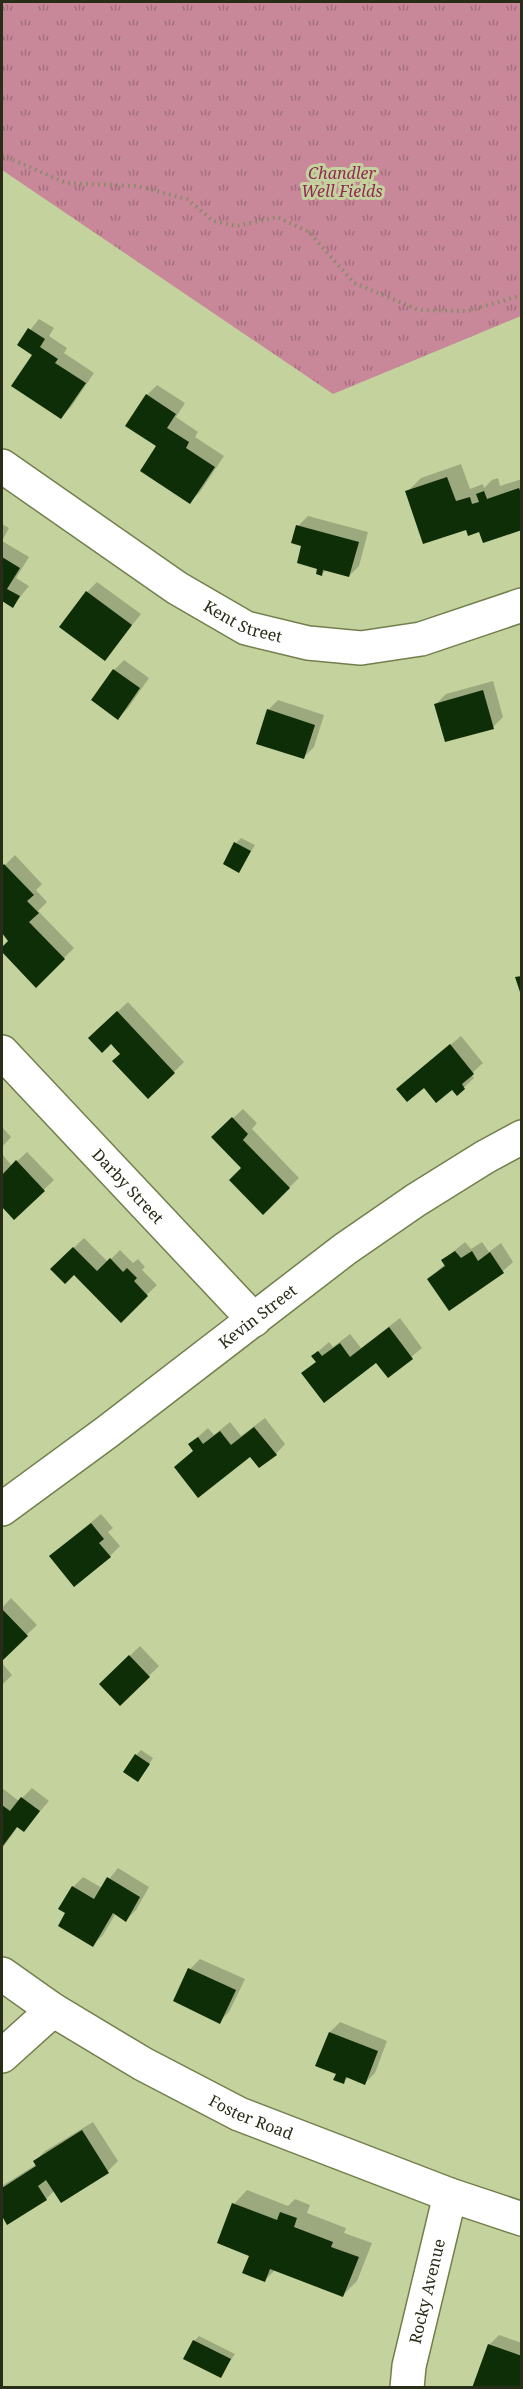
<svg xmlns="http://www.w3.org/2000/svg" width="523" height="2389" viewBox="0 0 523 2389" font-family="'Noto Serif',serif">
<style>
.park{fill:url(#park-tufts)}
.shadow{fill:#0003}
.building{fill:#0e2e08}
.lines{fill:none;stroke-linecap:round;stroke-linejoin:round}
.minor-casing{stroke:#727f4d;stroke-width:36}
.path{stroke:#838e66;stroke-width:4;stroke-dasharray:1.5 4.5;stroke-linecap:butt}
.minor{stroke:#fff;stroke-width:33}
.labels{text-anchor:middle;stroke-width:6;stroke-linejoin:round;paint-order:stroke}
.park-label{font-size:16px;font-style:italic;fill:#922952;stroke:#c4d39d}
.street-label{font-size:16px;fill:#282d18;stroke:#c4d39d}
</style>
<defs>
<pattern id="park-tufts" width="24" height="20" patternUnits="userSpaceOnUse" patternTransform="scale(1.5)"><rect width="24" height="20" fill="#c9879a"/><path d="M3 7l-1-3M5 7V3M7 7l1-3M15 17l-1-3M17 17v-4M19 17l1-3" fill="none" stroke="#a36f7d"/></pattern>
</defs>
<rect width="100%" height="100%" fill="#c4d39d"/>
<path class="park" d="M2,2H521V316L333,394L2,170Z"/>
<path class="shadow" d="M39,319L54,328L49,336L67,348L64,353L94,373L71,407L61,417L34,355L19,344Z
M157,385L185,403L176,417L198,432L195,437L224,456L200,492L190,502L158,446L147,395Z
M461,464L470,489L483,484L484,488L492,480L498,478L500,486L522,479V528L480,530L466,528L407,492L421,478Z
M308,516L368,532L359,566L349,576L326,570L322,574L303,545L298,526Z
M2,524L9,528L2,541L29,557L16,578L29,586L13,606L2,599Z
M97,582L141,614L105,659L87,592Z
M124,660L149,678L128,708L118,718L114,670Z
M493,681L503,717L493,727L436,704L446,694Z
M278,700L324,715L314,747L304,757L268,710Z
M241,838L255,845L239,871L225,864L236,843Z
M15,855L42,884L36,890L47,902L38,911L74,948L36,986L2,950L10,940L2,931V868Z
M128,1002L184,1062L174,1072L122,1053L100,1028Z
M461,1036L483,1063L471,1074L474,1078L457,1094L452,1088L424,1086L398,1089Z
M243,1109L257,1123L252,1129L299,1178L263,1213L243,1168L213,1137Z
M2,1127L11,1137L2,1147Z
M27,1152L54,1180L14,1218L2,1205V1154L12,1166Z
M84,1238L108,1262L120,1250L133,1263L138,1259L145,1267L142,1270L157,1285L121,1320L74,1273L52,1269Z
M465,1242L471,1249L482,1242L489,1252L501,1243L513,1262L503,1271L449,1309L429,1279L445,1264L443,1260Z
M400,1318L422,1348L388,1376L377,1361L303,1373L317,1361L313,1356L329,1342L333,1347L350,1334L361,1348Z
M265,1418L285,1444L276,1454L251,1455L176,1467L194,1450L190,1444L208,1428L214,1435L230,1422L241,1436Z
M101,1514L113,1528L108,1532L120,1546L110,1556H51Z
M11,1598L37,1625L2,1659V1608Z
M140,1646L159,1666L120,1704L101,1684Z
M2,1663L12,1675L2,1685Z
M141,1750L153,1758L142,1775L136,1755Z
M2,1788L19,1801L32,1788L49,1801L24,1830L18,1826L2,1849Z
M118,1868L149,1887L136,1910L126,1920L116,1913L103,1935L93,1945L67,1912L60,1908L73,1887L83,1877L102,1888Z
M200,1959L245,1979L229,2012L219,2022L190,1969Z
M340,2022L387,2041L375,2073L365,2083L349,2077L343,2082L338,2073L330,2032Z
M93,2122L118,2161L108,2171L55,2190L46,2199L8,2223L2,2213V2186L37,2164L35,2161L45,2151Z
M247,2190L288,2206L295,2199L310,2205L307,2213L346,2228L344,2233L372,2243L357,2281L343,2295L276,2269L265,2280L251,2255L234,2204Z
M499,2335L522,2343V2388H474L489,2345Z
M199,2336L235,2354L220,2376L194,2341Z"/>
<path class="building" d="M28,328L45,339L40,347L58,359L55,363L86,383L61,419L11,386L32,355L17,345Z
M146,394L176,414L167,428L189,442L186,448L215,467L190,504L140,471L156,446L125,426Z
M447,477L456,501L470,497L472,504L479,502L476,494L484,491L487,499L519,488L522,495V530L483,543L479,532L468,536L466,530L423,544L405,491Z
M296,525L359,542L349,577L323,570L322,576L316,574L317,569L297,563L301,546L291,543Z
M2,557L20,568L7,589L20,596L13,608L2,601Z
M86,591L132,625L105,661L59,627Z
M113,669L140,688L118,720L91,700Z
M483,690L494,729L445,742L434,704Z
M267,709L315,725L304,759L256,744Z
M234,842L251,851L239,873L223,864Z
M4,864L34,895L27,901L39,913L29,922L65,959L36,988L2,952V947L8,941L2,933V866Z
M522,976V995H521L515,977Z
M117,1011L175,1073L148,1099L112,1061L120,1054L111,1044L102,1053L88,1038Z
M450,1044L474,1074L462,1084L465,1089L457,1096L452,1090L436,1103L424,1088L407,1102L396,1089Z
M232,1117L248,1134L243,1140L290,1188L263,1215L229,1180L241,1168L211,1137Z
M16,1160L45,1191L14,1220L2,1207V1175Z
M73,1247L97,1271L110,1258L123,1272L127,1268L137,1278L134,1281L148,1296L121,1323L74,1275L65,1284L50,1269Z
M455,1251L461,1258L472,1251L478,1261L490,1252L504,1273L449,1311L427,1279L445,1266L441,1260Z
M389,1327L413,1359L388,1378L376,1363L324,1403L301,1373L316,1362L311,1356L318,1351L322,1356L340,1343L350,1357Z
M254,1427L277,1455L259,1468L250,1457L198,1498L174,1467L193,1451L188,1444L198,1437L203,1444L220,1431L231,1445Z
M91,1523L104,1539L99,1543L111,1557L74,1587L49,1556Z
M2,1609L28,1636L2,1661Z
M129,1655L150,1677L120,1706L99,1684Z
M135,1754L150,1764L138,1782L123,1772Z
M21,1797L40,1811L24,1832L17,1827L2,1847V1805L10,1811Z
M107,1877L140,1897L126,1922L113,1913L93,1947L58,1926L65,1913L58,1909L72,1886L94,1899Z
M188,1968L236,1990L220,2024L173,2001Z
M329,2032L378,2051L365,2085L346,2077L344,2084L333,2080L336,2074L315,2066Z
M82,2130L109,2173L61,2203L46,2180L38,2186L47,2200L7,2225L2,2216V2188L36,2166L33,2161Z
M232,2203L277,2220L280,2212L297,2218L294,2227L333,2242L331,2247L359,2257L343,2297L270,2269L265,2282L242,2273L249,2256L217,2243Z
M193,2340L231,2359L221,2378L183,2359Z
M488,2344L522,2356L520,2388H472Z"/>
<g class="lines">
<g class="minor-casing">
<g id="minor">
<path id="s1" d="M2,466L177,588L246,628L308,643L361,648L421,639L522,605"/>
<path id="s2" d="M2,1052L254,1320"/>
<path id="s3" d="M2,1509L107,1432L345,1249L416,1200L485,1157L522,1137"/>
<path id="s4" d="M2,1974L53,2010L143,2064L239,2114L450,2195L522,2219"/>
<path d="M2,2056L53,2010"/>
<path id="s5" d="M407,2388L409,2366L450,2195"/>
</g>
</g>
<path class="path" d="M2,155L66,183L137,186L187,199L213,221L237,226L277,217L309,232L354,283L419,310L468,311L522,295"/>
<use href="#minor" class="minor"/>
</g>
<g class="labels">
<g class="park-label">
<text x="342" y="179">Chandler<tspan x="342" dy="18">Well Fields</tspan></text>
</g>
<g class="street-label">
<text dy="6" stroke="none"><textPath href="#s1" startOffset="288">Kent Street</textPath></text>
<text dy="6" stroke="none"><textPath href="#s2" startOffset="184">Darby Street</textPath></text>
<text dy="6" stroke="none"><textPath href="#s3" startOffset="320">Kevin Street</textPath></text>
<text dy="6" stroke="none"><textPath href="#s4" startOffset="288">Foster Road</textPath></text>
<text dy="6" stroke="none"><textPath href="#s5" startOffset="99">Rocky Avenue</textPath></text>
</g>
</g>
<rect width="523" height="2389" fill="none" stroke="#282d18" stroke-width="6"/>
</svg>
